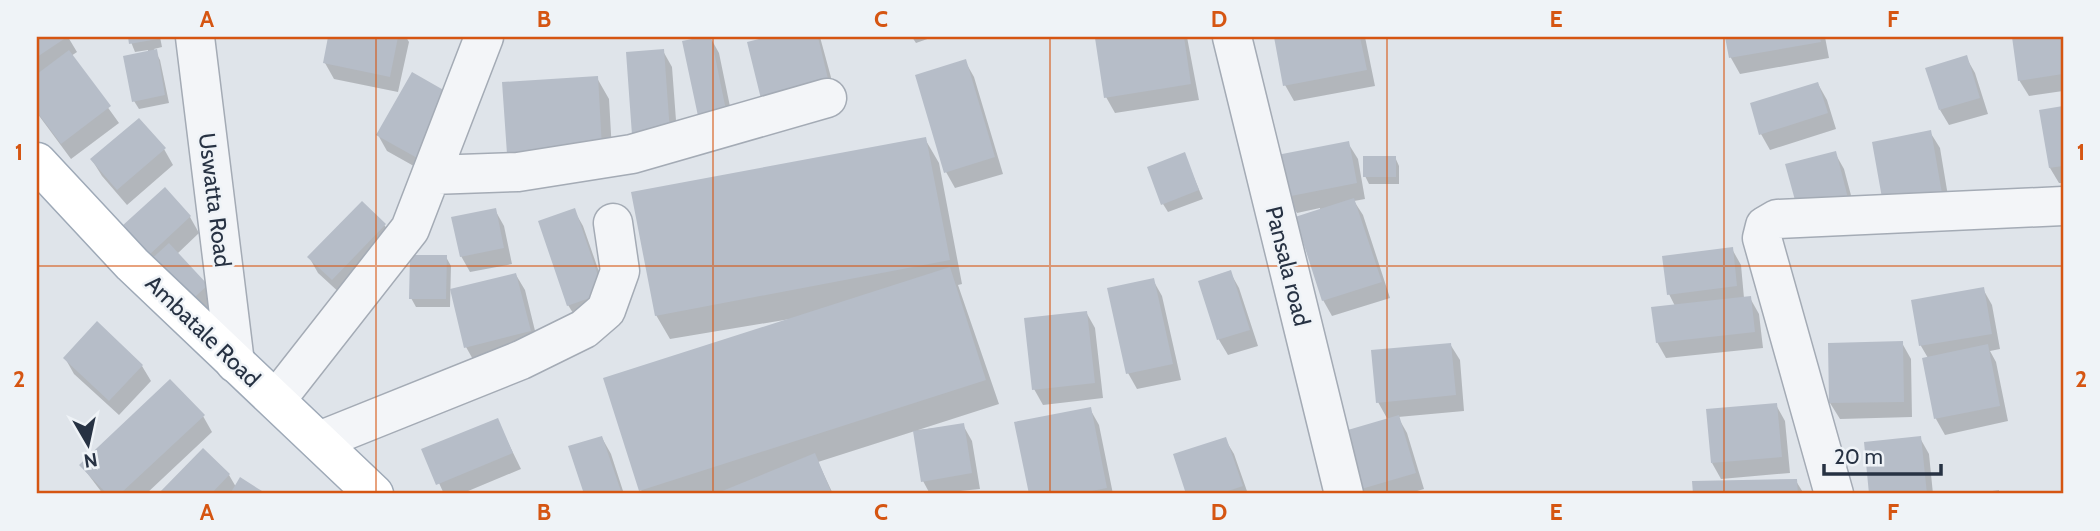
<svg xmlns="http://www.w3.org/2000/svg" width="2100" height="531" viewBox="0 0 2100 531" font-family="Cabin,sans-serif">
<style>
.shadow{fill:#0003}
.building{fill:#b6bdc8}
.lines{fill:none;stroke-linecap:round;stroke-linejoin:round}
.minor-casing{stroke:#a4abb5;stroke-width:41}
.major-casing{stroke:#9ea9b7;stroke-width:41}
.minor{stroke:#f3f5f8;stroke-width:38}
.major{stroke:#fff;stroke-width:38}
.grid{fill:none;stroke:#d55512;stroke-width:2;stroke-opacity:0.55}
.labels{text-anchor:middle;stroke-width:5;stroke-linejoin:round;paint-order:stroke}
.street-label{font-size:23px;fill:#273243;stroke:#eff3f7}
.neatline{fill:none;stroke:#d55512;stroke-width:2.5}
.grid-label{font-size:23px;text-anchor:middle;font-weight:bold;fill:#d55512}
</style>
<rect width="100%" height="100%" fill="#dfe4ea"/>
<path class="shadow" d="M37,37H68L77,52L71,56L119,123L71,159L37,113Z
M129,37H160L162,47L154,49L160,60L169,103L139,109L134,101L148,53V50L135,52Z
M330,37H406L409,42L398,92L334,79L325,63Z
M710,37L719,53L734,126L684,42Z
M774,37H820L838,103L750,43Z
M912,37H933L916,43Z
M1116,37H1187L1199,100L1115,113L1106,97L1097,40Z
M1276,37H1365L1375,86L1294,101L1285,85Z
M1727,37H1825L1829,58L1740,74L1731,58Z
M2013,37H2063V91L2029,96L2019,80Z
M663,51L672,67L678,147L643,150Z
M1966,57L1975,73L1988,114L1949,125L1940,110Z
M965,61L974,77L1003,174L955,188L946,172Z
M597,78L609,99L613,168L521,175Z
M1818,84L1827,100L1836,129L1770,150L1761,134Z
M453,98L428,174L387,151L378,135Z
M2063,108V183H2059L2050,168L2041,111Z
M1930,132L1940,148L1951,214L1886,209Z
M925,139L939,163L962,284L958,285L999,404L918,430L963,425L972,441L980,489L930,494L923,481L915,431L818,462L833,494H643L641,490L802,317L670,339L656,315Z
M1348,143L1358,159L1365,199L1354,201L1363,215L1390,298L1332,316L1323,300L1320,208L1297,213L1287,197Z
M164,149L173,165L127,205L102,176L92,160Z
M1835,153L1844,169L1856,214L1808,226Z
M1184,154L1203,199L1168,212L1163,204Z
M1395,157L1399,166V184H1369L1365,176Z
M165,190L190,217L199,233L177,254L207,286L216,302L195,321L133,243Z
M362,203L385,226L394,241L342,295L318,273L309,257Z
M495,210L504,226L512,264L470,272L461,256Z
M574,210L583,226L612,309L578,321L568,305Z
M1732,249L1741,265L1744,298H1750L1759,314L1763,348L1666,358L1657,342L1675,306L1669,294Z
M446,257L451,266L450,307H416L411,298Z
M1230,272L1239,288L1258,346L1228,355L1219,340L1200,282Z
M516,275L525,290L539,347L475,363L466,347Z
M1153,280L1162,296L1181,380L1137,389L1128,373Z
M1983,289L1992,305L2000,349L1990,351L1996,362L2008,421L1945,435L1936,419L1924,359L1928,358L1921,346L1913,301Z
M1086,312L1095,328L1103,398L1043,405L1034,389Z
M1902,343L1911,359L1912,417L1840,419L1830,403Z
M1450,344L1460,360L1464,411L1398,417L1407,433L1424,489L1407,494H1363L1360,490L1388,420L1378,402Z
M65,358L142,366L151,381L119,415L74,374Z
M1776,405L1785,421L1790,473L1721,479L1712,463Z
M1090,409L1099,425L1113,494H1031L1017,424Z
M203,416L212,432L146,494H103L81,465Z
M497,420L521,469L461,494H444L424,450Z
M602,438L611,454L624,494H586L570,448Z
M1920,438L1929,454L1933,494H1871L1865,443Z
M1225,439L1234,454L1248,494H1188L1175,455Z
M203,450L229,475L236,487L241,480L264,494H161Z
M1796,481L1804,494H1694V482Z"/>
<path class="building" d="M37,37H67L37,57Z
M128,37H158V39L129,44Z
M328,37H398L390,77L323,63Z
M702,37H711L726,110L698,116L682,41Z
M767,37H818L830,87L762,103L747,42Z
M1104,37H1184L1191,84L1104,98L1095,38Z
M1274,37H1360L1367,70L1283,86Z
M1725,37H1820L1821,42L1729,58Z
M2012,37H2063V74L2018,81Z
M157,49L165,95L132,102L123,56Z
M664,49L670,132L632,135L626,52Z
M69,50L111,106L61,144L37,112V74Z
M1967,55L1980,98L1939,110L1925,68Z
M966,59L995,157L944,173L915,75Z
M412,72L454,96L419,159L376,135Z
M598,76L602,148L507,154L502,82Z
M1818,82L1828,113L1759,135L1750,103Z
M2063,106V166L2049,168L2039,110Z
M139,118L166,148L117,190L90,159Z
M1931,130L1943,199L1884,209L1872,142Z
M926,137L950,260L655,316L631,192Z
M1349,141L1357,183L1286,197L1277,155Z
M1836,151L1848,198L1798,211L1785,164Z
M1185,152L1199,190L1161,205L1147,167Z
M1363,156H1396V177H1363Z
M165,187L191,216L148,256L122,226Z
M1354,198L1382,282L1322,301L1295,217Z
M362,201L386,224L332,280L307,257Z
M496,208L504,248L460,257L451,217Z
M575,208L604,293L567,306L538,221Z
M169,243L208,285L185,306L147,263Z
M1733,247L1737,286L1667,295L1662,256Z
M410,255H447L446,299H409Z
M950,267L986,380L639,491L603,378Z
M1231,270L1250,330L1217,340L1198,281Z
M516,273L531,331L464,348L450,289Z
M1154,278L1173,364L1126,374L1107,288Z
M1984,287L1992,334L1919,346L1911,300Z
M1751,296L1755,332L1656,343L1651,307Z
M1087,311L1095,383L1032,390L1024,318Z
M97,321L143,365L109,401L63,358Z
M1903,341L1904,402L1829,403L1828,343Z
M1451,343L1456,395L1376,403L1371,350Z
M1988,344L2000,406L1934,419L1922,358Z
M170,379L205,415L120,494H107L79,465Z
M1777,403L1782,457L1711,463L1706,409Z
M1091,407L1107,488L1077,494H1029L1014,422Z
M1399,415L1416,473L1358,490L1341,432Z
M498,418L513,453L436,485L421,449Z
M964,423L972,473L921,482L913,431Z
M602,436L622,494H584L568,446Z
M1921,436L1927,494H1869L1864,442Z
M1226,437L1243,486L1219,494H1186L1173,454Z
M203,448L230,474L211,494H158Z
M815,453L832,494H715Z
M240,477L257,488L267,494H230Z
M1797,479L1798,494H1693L1692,481Z
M1999,490V494H1979V493Z"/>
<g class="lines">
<g class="minor-casing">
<path id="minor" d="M195,37L235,363
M1232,37L1344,494
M431,175L518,172L632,154L827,98
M276,400L410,229L484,37
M319,441L521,360L584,329L606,310L620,271L613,223
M1834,494L1762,238L1765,226L1777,219L2063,206"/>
</g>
<g class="major-casing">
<path id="major" d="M37,162L132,264L374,494"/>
</g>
<use href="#minor" class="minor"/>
<use href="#major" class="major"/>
</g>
<path class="grid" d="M376,37V494M713,37V494M1050,37V494M1387,37V494M1724,37V494M37,266H2063"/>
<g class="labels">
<g class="street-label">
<text transform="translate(215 200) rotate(83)" y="8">Uswatta Road</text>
<text transform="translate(1288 266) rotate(76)" y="8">Pansala road</text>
<text transform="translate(203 331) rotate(44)" y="8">Ambatale Road</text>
</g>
</g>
<rect width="2100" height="531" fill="none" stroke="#eff3f7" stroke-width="77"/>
<g transform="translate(88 444) rotate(171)" stroke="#eff3f7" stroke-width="5" paint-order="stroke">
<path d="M0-5L12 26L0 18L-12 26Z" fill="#273243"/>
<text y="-10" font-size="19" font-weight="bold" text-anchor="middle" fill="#273243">N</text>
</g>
<path d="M1824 464v10h117v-10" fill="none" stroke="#273243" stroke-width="3.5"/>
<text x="1834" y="464" font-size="21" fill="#273243" stroke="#eff3f7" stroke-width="5" paint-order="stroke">20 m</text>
<rect x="38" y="38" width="2024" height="454" class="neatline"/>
<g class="grid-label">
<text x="207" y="27">A</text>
<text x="544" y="27">B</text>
<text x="881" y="27">C</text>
<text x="1219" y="27">D</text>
<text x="1556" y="27">E</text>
<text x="1893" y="27">F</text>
<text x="19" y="160">1</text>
<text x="2081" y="160">1</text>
<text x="19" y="387">2</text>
<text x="2081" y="387">2</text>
<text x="207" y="520">A</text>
<text x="544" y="520">B</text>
<text x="881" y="520">C</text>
<text x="1219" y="520">D</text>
<text x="1556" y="520">E</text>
<text x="1893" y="520">F</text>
</g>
</svg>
